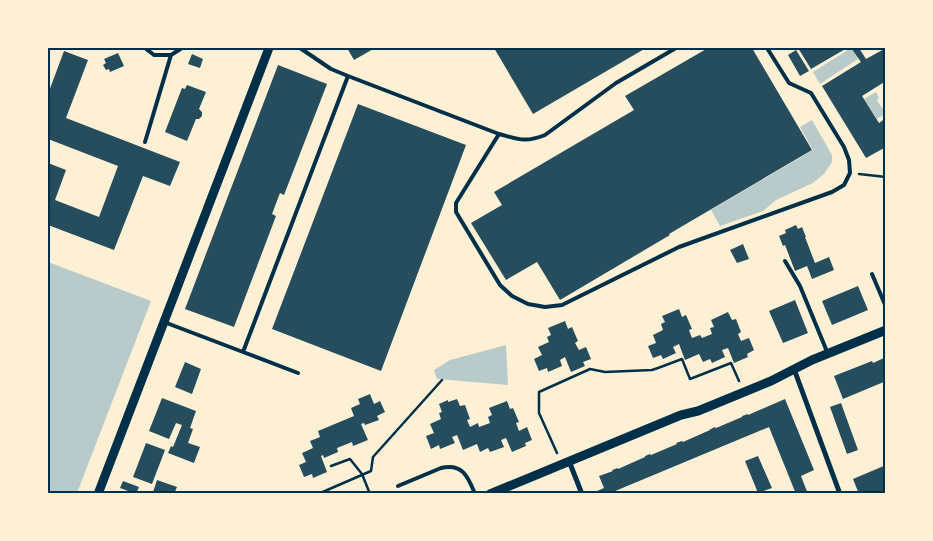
<svg xmlns="http://www.w3.org/2000/svg" width="933" height="541" viewBox="0 0 933 541" font-family="Ubuntu,sans-serif">
<style>
.green{fill:#b9caca}
.building{fill:#264d5e}
.lines{fill:none;stroke-linecap:round;stroke-linejoin:round}
.path{stroke:#003049;stroke-width:2.5}
.service{stroke:#003049;stroke-width:4}
.minor{stroke:#003049;stroke-width:5}
.tertiary{stroke:#003049;stroke-width:9}
.neatline{fill:none;stroke:#003049;stroke-width:2}
</style>
<rect width="100%" height="100%" fill="#fdf0d5"/>
<path class="green" d="M851,48L858,59L820,84L813,72Z
M876,92L879,98L877,100L882,108L885,107V114L877,119L864,99Z
M812,120L832,155V162L824,174L813,183L776,200L763,211L720,226L711,210L813,150L800,127Z
M48,262L151,301L77,493H48Z
M506,345L508,385L437,379L434,370L450,360Z"/>
<path class="building" d="M347,48H375L354,60Z
M494,48H646L533,114Z
M708,48H752L812,150L669,234L670,235L560,300L537,262L506,280L471,223L502,205L494,192L634,110L625,96Z
M798,48H847L811,69Z
M851,48H859L866,59L886,48V81L862,96L879,123L886,118V147L866,158L822,86L861,62Z
M796,50L809,71L800,76L788,55Z
M64,51L88,60L66,118L180,162L170,186L143,176L114,250L48,225V163L66,170L55,200L99,217L118,166L48,139V94Z
M118,53L124,66L110,72L109,69L106,70L103,65L106,63L104,59Z
M192,54L203,59L200,68L188,64Z
M278,65L327,84L284,195L280,193L272,214L276,216L234,327L185,309Z
M187,85L206,92L199,109L202,112V116L199,119H196L187,141L165,132L182,88L185,89Z
M358,104L466,145L381,371L272,329Z
M796,225L798,229L802,227L806,237H805L815,263L829,257L834,270L812,279L807,266L795,271L785,245L783,246L779,236L786,233L785,230Z
M743,244L749,259L737,263L730,250Z
M858,286L868,310L832,325L822,301Z
M795,300L808,333L783,343L769,311Z
M679,309L682,317L686,315L692,329L689,330L692,338L700,335L702,338L712,334L710,328L714,327L711,320L728,312L732,320L736,319L741,332L738,334L741,341L749,338L754,350L747,354L748,357L734,363L728,348L722,350L725,357L712,363L710,359L703,362L699,354L685,360L679,344L673,347L676,353L663,359L661,355L653,358L648,346L656,343L653,335L663,330L661,324L665,322L662,316Z
M565,321L568,329L572,327L578,341L575,343L579,350L586,347L591,359L583,362L585,366L571,372L565,357L560,360L562,366L548,372L547,368L539,371L534,359L542,355L538,347L549,342L547,337L551,335L548,328Z
M886,357V381L843,399L834,376L872,361L873,363Z
M185,362L201,369L192,394L175,387Z
M370,394L374,404L380,401L385,412L377,416L379,420L365,425L364,423L361,424L368,440L353,446L352,442L337,448L338,452L324,458L323,455L321,456L327,472L313,478L312,474L304,477L299,465L306,462L302,453L313,448L310,441L320,437L318,431L354,416L351,408L360,404L358,399Z
M162,398L196,411L190,428L193,429L188,443L200,447L194,463L168,453L171,446L173,447L182,425L176,423L169,439L149,431Z
M457,399L460,406L465,405L470,419L467,420L470,427L478,423L479,427L490,423L488,417L492,415L489,408L507,401L510,409L513,408L519,422L516,423L519,431L527,427L532,440L525,443L526,446L512,452L506,438L501,440L504,447L490,452L488,448L480,452L477,444L463,450L457,435L452,437L455,443L440,449L439,445L431,449L426,436L434,433L430,424L441,419L439,413L442,412L439,404L448,400V402Z
M785,399L814,470L801,476L808,494H796L769,427L608,494H590L604,488L599,476L613,471L612,470L618,468V469L645,457V456L650,454L651,455L677,444L676,443L682,441L683,442L710,430H709L715,427L716,428L742,417V416L748,414V415Z
M841,403L858,450L847,454L830,407Z
M146,443L165,450L152,484L133,477Z
M758,456L772,488L758,493L745,461Z
M886,465V492L882,494H859L853,479Z
M157,480L177,487L174,494H158L153,492Z
M123,481L139,487L136,494L120,488Z"/>
<g class="lines">
<path class="path" d="M859,174L886,177
M557,453L539,413V392L590,369L605,372L652,370L658,368L682,359L690,379L731,363L739,381
M331,466L350,459L362,474L370,494
M318,494L371,471L373,457L442,380"/>
<path class="service" d="M145,48L154,55H171L182,48
M300,48L331,69L348,76L499,134C518,139 525,143 545,135L616,83L676,48
M499,134L456,203V212L500,285L512,296L528,304L545,307L562,305L679,247L832,192L844,185L850,173L849,160L844,147L811,93L789,83L767,48
M145,142L171,55
M785,261L800,286L828,354
M872,274L886,307
M164,322L243,352L348,76
M243,352L298,373
M398,486L441,468C462,463 468,476 475,494"/>
<path class="minor" d="M794,369L840,494
M569,461L582,494"/>
<path class="tertiary" d="M98,494L269,48
M490,494L681,415L698,411L771,381L812,360L886,330"/>
</g>
<rect width="933" height="541" fill="none" stroke="#fdf0d5" stroke-width="98"/>
<rect x="49" y="49" width="835" height="443" class="neatline"/>
</svg>
